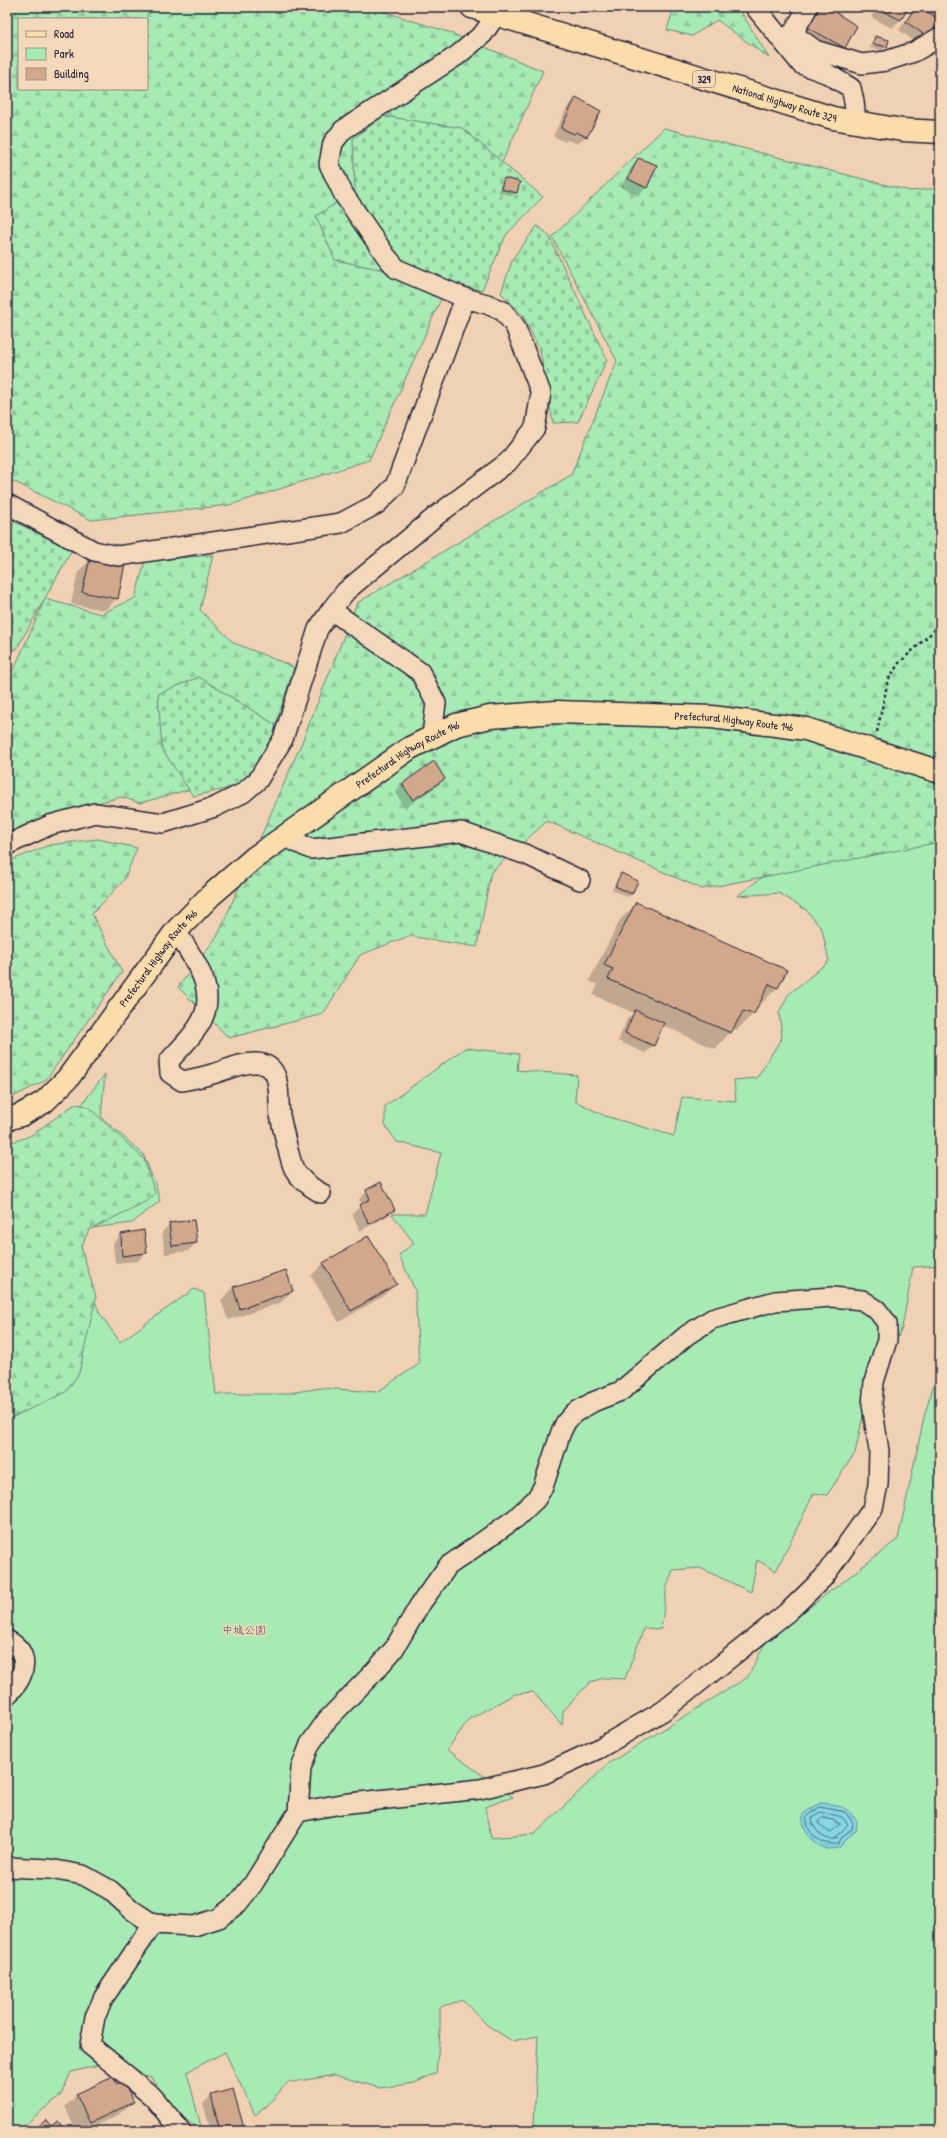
<svg xmlns="http://www.w3.org/2000/svg" width="947" height="2138" viewBox="0 0 947 2138" font-family="'Patrick Hand','Klee One',sans-serif">
<style>
.green{fill:#a7eab4;stroke:#648678}
.forest{fill:url(#forest-firs);stroke:#648678;fill-rule:evenodd}
.cemetery{fill:url(#cemetery-stones);stroke:#648678}
.water{fill:url(#water-ripples);stroke:#5f8ea0}
.shadow{fill:#0003}
.lines{fill:none;stroke-linecap:round;stroke-linejoin:round}
.shore{stroke:#4a6a7e;stroke-width:1}
.building{fill:#d2a88d;stroke:#22223b}
.minor-casing{stroke:#22223b;stroke-width:22}
.major-casing{stroke:#22223b;stroke-width:25}
.highway-casing{stroke:#22223b;stroke-width:25}
.path{stroke:#22223b;stroke-width:2.5;stroke-dasharray:3 3;stroke-linecap:butt}
.minor{stroke:#f3d8ba;stroke-width:19}
.major{stroke:#fbddab;stroke-width:22}
.highway{stroke:#fbddab;stroke-width:22}
.labels{text-anchor:middle;stroke-width:3;stroke-linejoin:round;paint-order:stroke}
.shield{fill:#f3d8ba;stroke:#615961;stroke-width:1}
.shield-label{font-size:10px;font-weight:bold;fill:#22223b}
.street-label{font-size:11px;fill:#22223b;stroke:#f3d8ba}
.park-label{font-size:11px;fill:#3d4a53;stroke:#f3d8ba}
</style>
<defs>
<pattern id="forest-firs" width="22" height="20" patternUnits="userSpaceOnUse"><rect width="22" height="20" fill="#a7eab4"/><path d="M5 1l3.5 6h-7zM16 11l3.5 6h-7z" fill="#8fc89c"/></pattern>
<pattern id="cemetery-stones" width="16" height="16" patternUnits="userSpaceOnUse"><rect width="16" height="16" fill="#a7eab4"/><path d="M2 7V4a2 2 0 0 1 4 0v3zM10 15v-3a2 2 0 0 1 4 0v3z" fill="#8fc89c"/></pattern>
<pattern id="water-ripples" width="26" height="14" patternUnits="userSpaceOnUse"><rect width="26" height="14" fill="#87d6e3"/><path d="M2 4q2-2 4 0t4 0M15 11q2-2 4 0t4 0" fill="none" stroke="#74b7c4"/></pattern>
</defs>
<rect width="100%" height="100%" fill="#f0d1b3"/>
<filter id="ink" filterUnits="userSpaceOnUse"><feTurbulence type="fractalNoise" baseFrequency=".025" numOctaves="2"/><feDisplacementMap in="SourceGraphic" scale="8" xChannelSelector="R" yChannelSelector="G"/><feConvolveMatrix kernelMatrix="1 2 1 2 8 2 1 2 1" color-interpolation-filters="sRGB"/></filter>
<g filter="url(#ink)">
<path class="green" d="M940,810V1265L913,1267L902,1328L864,1411L855,1453L827,1495L814,1493L776,1571L757,1560L751,1592L700,1568L673,1570L667,1586L661,1629L644,1628L625,1679L604,1678L590,1682L563,1711L562,1725L533,1692L515,1694L469,1719L447,1750L513,1797L485,1807L491,1838L535,1834L609,1763L748,1677L766,1641L898,1539L925,1413L940,1364V2131H537L534,2125L538,2036L512,2041L487,2025L463,2000L440,2007V2033L436,2073L414,2083L380,2088L335,2075L287,2083L266,2107L255,2115L225,2052L187,2072L202,2131H201L174,2110L151,2077L103,2064L71,2072L61,2095L17,2131H7V1152L76,1112L105,1074L101,1117L143,1154L155,1183L160,1201L132,1223L91,1228L85,1221L72,1244L100,1314L120,1342L194,1289L204,1293L216,1394H282L321,1388L377,1392L419,1364L415,1290L399,1255L414,1243L392,1214H425L441,1153L397,1142L385,1125V1106L465,1048L519,1054L517,1070L577,1075L575,1101L605,1116L674,1136L682,1097L736,1101L734,1080L757,1078L782,1037L779,1013L788,995L829,961L822,929L806,910L779,893L737,896L772,870Z"/>
<path class="forest" d="M7,7H369L448,32L543,71L369,460L230,505L91,520L7,478ZM19,19H147V89H19Z
M674,7H738L769,58L717,20L692,36L667,30Z
M664,128L910,191L940,188V842L702,889L547,821L491,872L477,947L409,936L360,955L323,1014L229,1038L178,987L218,935L302,742L357,603L571,475L617,361L552,237Z
M213,555L200,610L234,643L294,667L276,724L191,789L140,803L121,797L55,813L7,835V678L15,667L45,599L101,614L135,598L145,561Z
M98,839L137,848L124,880L92,914L122,972L46,1080L7,1100V862L49,845Z
M75,1104L87,1106L144,1159L155,1193L149,1200L89,1230L81,1247L96,1297L79,1373L66,1392L7,1420V1144L30,1136Z"/>
<path class="cemetery" d="M383,116L462,128L543,197L506,235L482,290L335,260L316,216L355,191L353,139Z
M537,226L548,234L607,360L578,422L553,423L540,351L524,317L501,293L513,258Z
M7,518L72,550L16,650L7,645Z
M199,677L279,727L256,775L239,786L193,796L162,749L158,694Z"/>
<path class="water" d="M820,1803C838,1805 847,1805 857,1822L856,1831L846,1839L840,1847C837,1848 832,1849 828,1849C813,1846 801,1828 803,1814Z"/>
<path class="shadow" d="M810,7H837L835,14L844,47L832,59L794,38Z
M877,7H907L900,20L892,28L871,17Z
M913,7H940V31L920,45L899,30L912,11L911,10Z
M875,37L886,47L882,50L870,48L872,41Z
M576,99L586,136L578,144L567,140L565,142L553,136L568,106Z
M638,160L655,166L646,188L638,196L621,187L631,168Z
M504,179L516,192L512,196L498,192L501,183Z
M90,560L117,598L105,610L71,604L78,572Z
M444,779L436,787L405,808L395,792L403,785Z
M621,874L632,894L628,897L612,890Z
M636,904L778,987L762,1003L759,1002L753,1014L737,1030L733,1029L715,1049L662,1025L653,1045L645,1053L618,1041L627,1019L634,1013L593,995L598,985L589,981L620,920Z
M367,1191L394,1209L386,1217L360,1231L352,1214L362,1205L359,1199Z
M170,1224L196,1243L188,1251L165,1254L162,1232Z
M121,1235L145,1253L138,1261L115,1263L113,1243Z
M368,1238L395,1284L383,1296L339,1322L311,1276L323,1264Z
M233,1288L292,1291L280,1303L228,1320L221,1300Z
M116,2085L132,2102L120,2114L84,2131H76L65,2107L77,2095Z
M232,2090L243,2128L240,2131H211L203,2104L211,2096Z"/>
<g class="lines">
<path class="shore" d="M820,1807L845,1812L853,1823L852,1829L843,1836L838,1844C822,1846 804,1833 807,1816Z
M821,1812L842,1817L848,1824L835,1839C822,1841 813,1829 812,1818Z
M823,1818L833,1820L840,1824L830,1833L819,1824V1820Z"/>
</g>
<path class="building" d="M815,7H838L836,13L857,26L845,48L805,26Z
M879,7H909L901,20L879,9Z
M915,7H920L940,20V30L929,38L906,22Z
M927,7H940V15Z
M875,36L889,40L887,47L873,44Z
M576,97L601,111L587,137L576,132L574,134L561,128Z
M638,158L657,165L647,188L628,179Z
M504,178L520,182L517,193L501,189Z
M90,559L125,564L118,599L82,592Z
M434,761L445,779L413,800L402,784Z
M621,873L638,881L632,894L615,886Z
M636,902L787,970L778,988L769,984L754,1014L743,1011L731,1033L608,979L613,969L604,965Z
M635,1010L664,1023L654,1046L625,1033Z
M381,1182L395,1210L369,1224L360,1205L370,1199L366,1190Z
M194,1220L197,1243L172,1246L169,1223Z
M144,1230L147,1253L122,1256L121,1234Z
M368,1236L397,1284L351,1311L323,1263Z
M286,1270L293,1291L240,1309L233,1287Z
M113,2077L117,2084L123,2080L134,2102L90,2123L76,2094Z
M233,2089L244,2128L220,2131L211,2095Z
M46,2120L51,2126L58,2121L65,2131H33Z"/>
<g class="lines">
<g class="minor-casing">
<path id="minor" d="M755,7L801,64L828,74L851,88L854,101L856,122
M792,33L815,50L862,64L886,61L914,52L940,37
M786,45L808,7
M7,504L94,551L118,556L341,523L377,504L395,486L465,298
M432,736L436,703L420,672L331,610L346,591L436,516L508,462L535,428L541,393L515,326L503,311L487,304L465,298L397,269L386,256L344,195L329,164L333,143L343,130L458,55L483,34L496,15
M285,837L311,849L461,832L527,855L580,880
M7,845L50,825L95,813L163,823L215,807L243,793L258,780L283,739L318,629L331,610
M176,931C192,957 218,988 202,1020C195,1035 180,1048 169,1061L170,1073L182,1081C192,1079 203,1077 212,1074C227,1070 241,1062 257,1063C284,1065 277,1096 280,1115C282,1125 290,1161 294,1169C300,1180 310,1187 321,1193
M7,1640C33,1654 25,1678 7,1695
M7,1867L50,1869L83,1875L110,1890L132,1910L153,1924L194,1926L219,1918L238,1903L253,1884L298,1812L301,1768L310,1744L327,1720L375,1671L394,1649L419,1606L448,1566L516,1518L536,1499L543,1487L561,1432L566,1422L574,1413L593,1402L621,1391L687,1335L712,1319L775,1301L832,1297L862,1300L877,1310L887,1323V1340L874,1382L872,1404L879,1451L878,1485L873,1508L823,1578L789,1611L663,1711L598,1749L544,1774L480,1789L341,1804L298,1812
M153,1924L104,1997L95,2017L90,2045L153,2097L181,2131"/>
</g>
<g class="major-casing">
<g id="major">
<path id="s1" d="M7,1119L21,1115L44,1102L68,1078L176,931L210,896L254,858L410,748L456,725L490,717L556,712L712,717L806,729L940,772"/>
</g>
</g>
<g class="highway-casing">
<g id="highway">
<path id="s2" d="M472,7L833,118L902,130L940,132"/>
</g>
</g>
<path class="path" d="M877,732L888,680L899,663L940,625"/>
<use href="#minor" class="minor"/>
<use href="#major" class="major"/>
<use href="#highway" class="highway"/>
</g>
</g>
<g class="labels">
<rect class="shield" x="693" y="71" width="22" height="16" rx="3"/>
<g class="shield-label">
<text x="704" y="83">329</text>
</g>
<g class="street-label">
<text dy="4" stroke="none"><textPath href="#s2" startOffset="327">National Highway Route 329</textPath></text>
<text dy="4" stroke="none"><textPath href="#s1" startOffset="886">Prefectural Highway Route 146</textPath></text>
<text dy="4" stroke="none"><textPath href="#s1" startOffset="550">Prefectural Highway Route 146</textPath></text>
<text dy="4" stroke="none"><textPath href="#s1" startOffset="225">Prefectural Highway Route 146</textPath></text>
</g>
<g class="park-label">
<text x="244" y="1634">中城公園</text>
</g>
</g>
<rect width="947" height="2138" fill="none" stroke="#f3d8ba" stroke-width="24"/>
<rect x="12" y="12" width="923" height="2114" fill="none" stroke="#22223b" stroke-width="1.5" filter="url(#ink)"/>
<rect x="18" y="18" width="130" height="72" fill="#f3d8ba" stroke="#9f8f87"/>
<rect x="26" y="31" width="20" height="6" fill="#fbddab" stroke="#9f8f87"/>
<text x="54" y="38" font-size="12" fill="#22223b">Road</text>
<rect x="26" y="48" width="20" height="12" fill="#a7eab4" stroke="#9f8f87"/>
<text x="54" y="58" font-size="12" fill="#22223b">Park</text>
<rect x="26" y="68" width="20" height="12" fill="#d2a88d" stroke="#9f8f87"/>
<text x="54" y="78" font-size="12" fill="#22223b">Building</text>
</svg>
